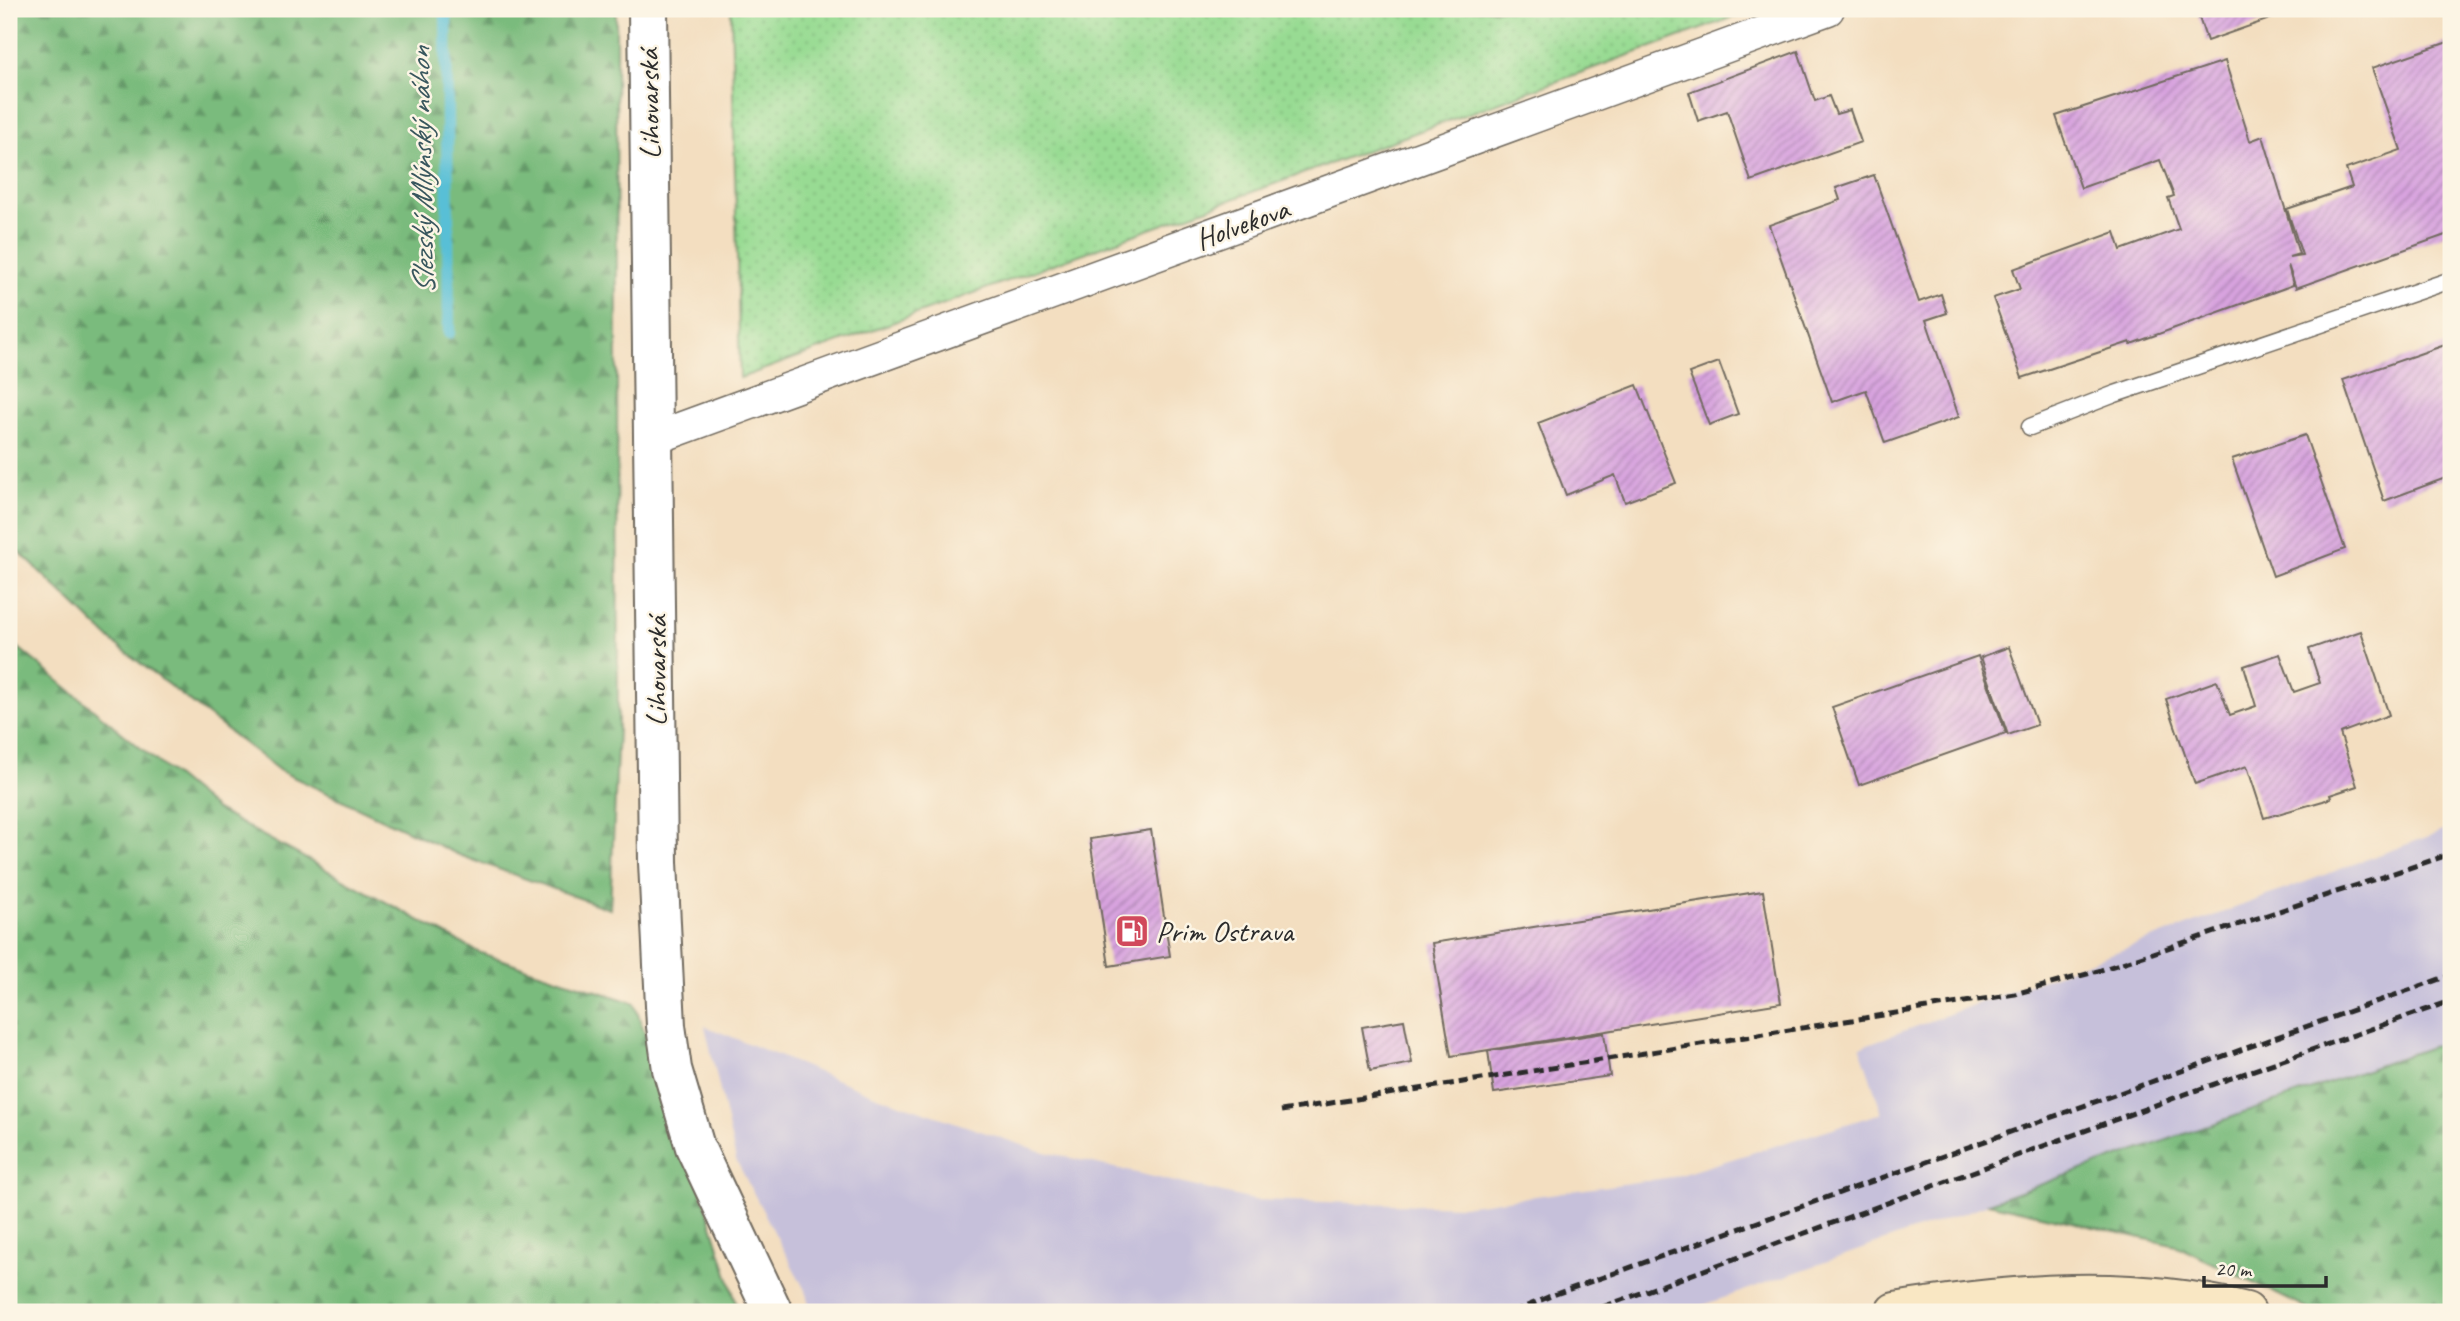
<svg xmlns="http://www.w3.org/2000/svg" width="2460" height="1321" viewBox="0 0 2460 1321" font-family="Caveat,sans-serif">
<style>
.industrial{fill:#c6c0da}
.green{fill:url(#green-dots);stroke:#62835f;stroke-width:2}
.forest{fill:url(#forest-firs);stroke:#527354;stroke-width:2}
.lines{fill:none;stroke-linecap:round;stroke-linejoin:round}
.stream{stroke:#59bfd6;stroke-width:12}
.building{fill:url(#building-hatch)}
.service-casing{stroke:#716a5f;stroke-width:19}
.minor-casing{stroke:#716a5f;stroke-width:35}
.tertiary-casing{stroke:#716a5f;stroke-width:42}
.secondary-casing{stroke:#716a5f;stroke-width:42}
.service{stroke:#fff;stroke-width:16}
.minor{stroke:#fff;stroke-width:32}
.tertiary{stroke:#fff;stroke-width:38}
.secondary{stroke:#f9e7c3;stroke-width:38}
.rail{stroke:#2b2b2b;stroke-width:5;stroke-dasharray:10 5;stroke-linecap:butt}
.labels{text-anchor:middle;stroke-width:5;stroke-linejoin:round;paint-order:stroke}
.street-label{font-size:30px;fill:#2b2b2b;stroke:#fcf5e5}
.poi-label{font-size:30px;fill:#2b2b2b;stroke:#fcf5e5;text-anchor:start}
.water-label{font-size:32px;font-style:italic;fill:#39575e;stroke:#fcf5e5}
</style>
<defs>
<pattern id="green-dots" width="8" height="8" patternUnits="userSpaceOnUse" patternTransform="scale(1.75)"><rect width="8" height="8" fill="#98db93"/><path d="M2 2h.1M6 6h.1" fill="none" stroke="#83bc7f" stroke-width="1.8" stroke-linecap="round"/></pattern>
<pattern id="forest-firs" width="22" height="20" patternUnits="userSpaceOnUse" patternTransform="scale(1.75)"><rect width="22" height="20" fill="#7abb7d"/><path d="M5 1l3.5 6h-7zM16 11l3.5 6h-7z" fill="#649867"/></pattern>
<pattern id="building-hatch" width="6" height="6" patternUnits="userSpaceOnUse" patternTransform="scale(1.75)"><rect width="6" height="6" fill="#d8a3df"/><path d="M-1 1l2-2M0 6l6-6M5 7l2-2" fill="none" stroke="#af85b5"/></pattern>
</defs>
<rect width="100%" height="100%" fill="#fcf5e5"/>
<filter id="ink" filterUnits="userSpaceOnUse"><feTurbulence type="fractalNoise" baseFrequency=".0143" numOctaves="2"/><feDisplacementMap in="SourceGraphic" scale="14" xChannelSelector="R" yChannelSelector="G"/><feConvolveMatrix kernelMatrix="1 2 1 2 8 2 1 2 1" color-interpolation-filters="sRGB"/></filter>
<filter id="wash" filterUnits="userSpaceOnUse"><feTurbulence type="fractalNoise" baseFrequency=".00686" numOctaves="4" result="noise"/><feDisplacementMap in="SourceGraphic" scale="28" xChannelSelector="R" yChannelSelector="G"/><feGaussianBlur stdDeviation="1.57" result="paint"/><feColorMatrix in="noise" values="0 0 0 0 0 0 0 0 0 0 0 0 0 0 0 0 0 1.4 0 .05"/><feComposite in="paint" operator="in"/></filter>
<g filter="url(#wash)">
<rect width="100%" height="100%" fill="#f3dec0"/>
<path class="industrial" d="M2451,828V1040L1684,1312H810L807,1294L736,1160L705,1026L877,1096L1037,1150L1253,1200L1463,1206L1673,1177L1882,1113L1860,1047Z"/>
<path class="green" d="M731,9H1756L740,378Z"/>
<path class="forest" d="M9,9H616L618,730L610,909L459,855L280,771L113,642L9,542Z
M9,640L216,810L478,952L634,1003L705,1202L739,1312H9Z
M2451,1040V1312H2314L2177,1246L1988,1203Z"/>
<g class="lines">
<path class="stream" d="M446,9L449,333"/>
</g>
<g id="blocks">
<path class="building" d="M2196,9H2298L2207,41Z
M2451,41V233L2296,288L2288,265L2293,285L2131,344L2130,342L2022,378L1993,298L2020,289L2013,269L2115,232L2121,250L2179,229L2168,198L2174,196L2160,160L2081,188L2056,116L2225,61L2250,141L2263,136L2299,254L2289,257L2302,255L2287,209L2352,187L2346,169L2401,150L2372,68Z
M1798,51L1815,101L1829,96L1836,114L1850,110L1861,142L1751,181L1727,111L1698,121L1689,92Z
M1874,175L1919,302L1941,294L1947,313L1926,320L1959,417L1885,443L1866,390L1832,402L1769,225L1840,200L1836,188Z
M2451,343V476L2384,501L2343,380Z
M1719,362L1738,414L1709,425L1689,373Z
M1637,385L1676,483L1625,502L1615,475L1566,495L1538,423Z
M2305,435L2345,549L2273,576L2232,459Z
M2361,631L2389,715L2340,733L2357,786L2330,795L2331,798L2323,801L2264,818L2247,766L2195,784L2166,699L2217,681L2230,715L2256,706L2244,666L2280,654L2294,692L2320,683L2309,649Z
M2009,647L2037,725L2008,735L1981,657Z
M1978,656L2006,733L1859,785L1832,707Z
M1151,830L1170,956L1109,966L1090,839Z
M1763,891L1781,1003L1451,1056L1432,943Z
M1404,1020L1412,1063L1370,1071L1362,1027Z
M1604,1033L1610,1076L1494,1093L1488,1051Z"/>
</g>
</g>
<g filter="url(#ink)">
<use href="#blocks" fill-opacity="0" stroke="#716a5f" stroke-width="2"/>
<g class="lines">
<g class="service-casing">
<path id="service" d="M2030,427L2115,394L2451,280"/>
</g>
<g class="minor-casing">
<path id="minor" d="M655,438L1828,9"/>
</g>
<g class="tertiary-casing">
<path id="tertiary" d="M648,9L658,862L666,1026L672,1069L695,1147L773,1312"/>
</g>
<g class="secondary-casing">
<path id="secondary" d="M1895,1312C2012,1293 2130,1283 2246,1312"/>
</g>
<use href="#service" class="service"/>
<use href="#minor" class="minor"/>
<use href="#tertiary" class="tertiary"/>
<use href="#secondary" class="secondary"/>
<path class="rail" d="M1281,1111L2015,994L2098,971L2451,854
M1513,1312L1553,1295L2451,975
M1589,1312L2180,1096L2451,1001"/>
</g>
</g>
<defs>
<g id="fuel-square" transform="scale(1.75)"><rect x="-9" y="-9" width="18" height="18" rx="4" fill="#d1495b" stroke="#fcf5e5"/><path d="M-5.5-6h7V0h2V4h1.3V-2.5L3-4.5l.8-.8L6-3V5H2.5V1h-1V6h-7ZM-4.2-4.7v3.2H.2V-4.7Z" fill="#fff"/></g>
</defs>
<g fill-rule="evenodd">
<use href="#fuel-square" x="1132" y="931"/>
</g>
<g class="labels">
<g class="street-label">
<text transform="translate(649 104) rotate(-91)" y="10">Lihovarská</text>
<text transform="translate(1242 224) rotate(-20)" y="10">Holvekova</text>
<text transform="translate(656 671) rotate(-90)" y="10">Lihovarská</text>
</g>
<g class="poi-label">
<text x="1156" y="941">Prim Ostrava</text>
</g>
<g class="water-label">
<text transform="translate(421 171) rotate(-91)" y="11">Slezský Mlýnský náhon</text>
</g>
</g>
<rect width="2460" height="1321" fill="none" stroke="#fcf5e5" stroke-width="35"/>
<path d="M2204 1276v10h122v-10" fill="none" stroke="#2b2b2b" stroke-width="3.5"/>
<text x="2215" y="1276" font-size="21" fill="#2b2b2b" stroke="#fcf5e5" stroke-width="5" paint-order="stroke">20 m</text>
</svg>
